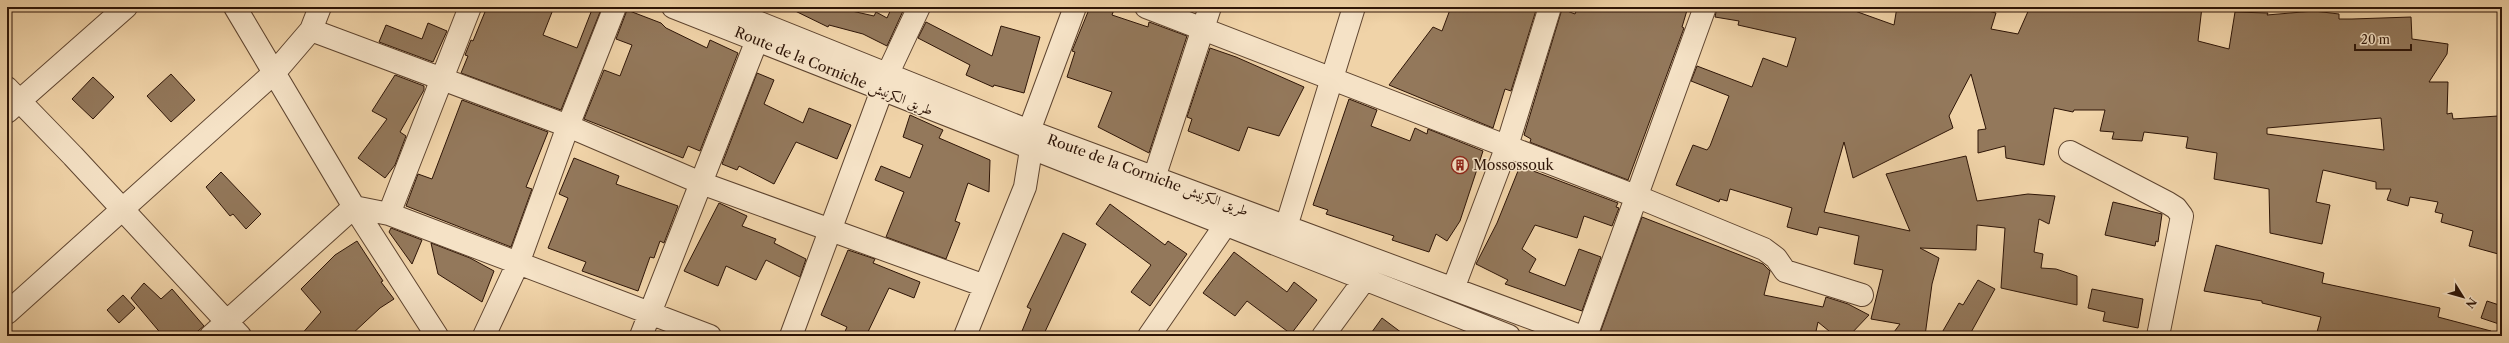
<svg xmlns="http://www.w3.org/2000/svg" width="2509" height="343" viewBox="0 0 2509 343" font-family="'Libre Caslon Text',Amiri,serif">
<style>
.building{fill:#93785b;stroke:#2e1507;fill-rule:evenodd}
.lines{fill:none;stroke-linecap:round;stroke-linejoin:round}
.minor-casing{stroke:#5e442f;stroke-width:24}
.minor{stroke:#f5e2c6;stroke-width:22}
.labels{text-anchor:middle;stroke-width:3;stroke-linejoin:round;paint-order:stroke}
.street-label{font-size:14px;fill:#2e1507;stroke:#f5e2c6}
.poi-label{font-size:14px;fill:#2e1507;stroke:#f5e2c6;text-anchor:start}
</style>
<rect width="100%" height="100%" fill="#f0d3a8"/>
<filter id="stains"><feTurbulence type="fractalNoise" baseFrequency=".005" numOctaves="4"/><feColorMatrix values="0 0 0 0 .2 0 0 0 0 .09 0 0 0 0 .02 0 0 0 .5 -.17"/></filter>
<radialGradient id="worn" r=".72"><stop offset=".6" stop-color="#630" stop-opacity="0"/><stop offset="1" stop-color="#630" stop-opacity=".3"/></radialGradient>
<path class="building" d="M487,7H554L543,35L577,48L593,7H602L561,110L461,73L468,56L465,55L471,40L473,41Z
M787,7H834L874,16L876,12L887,18L892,7L903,11L887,46L863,34L829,25L828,27Z
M1090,7H1115L1112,15L1148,27L1149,22L1187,36L1149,153L1098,127L1112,92L1067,77L1075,52L1072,51Z
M1451,7H1537L1511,91L1505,89L1493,128L1389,85L1433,27L1442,31Z
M1578,7H1688L1682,27L1684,28L1628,180L1532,143L1530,142L1531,139L1524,135L1562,9L1575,14Z
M1717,7H1857L1855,11L1894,25L1897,7H1972L1996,13L1991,29L2018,34L2030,7H2202L2198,41L2229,49L2235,12L2268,13L2267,15L2314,11L2339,14V19H2352L2411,17L2412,39L2448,44L2447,54L2429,82H2448L2447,114L2452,113L2453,119L2498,116L2502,255L2469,246L2473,231L2441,222L2443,214L2435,212L2438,202L2410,197L2408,206L2387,200L2391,189H2376V182L2323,170L2316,202L2330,205L2322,244L2270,233L2269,189L2214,179L2217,153L2186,148L2188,137L2144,132L2142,141L2112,139L2114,132L2100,131L2105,110H2074L2073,112L2054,108L2044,165L2006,158L2005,146L1978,153V130L1986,129L1971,74L1949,116L1953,128L1853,178L1844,142L1824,212L1910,231L1886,174L1966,156L1977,201L2028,194L2055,196L2049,224L2039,219L2034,252L2043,254L2041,268L2056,269L2077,276V305L2001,288L2005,228L1977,225L1976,250L1920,248L1939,258L1932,284L1925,336H1891L1900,324L1871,319L1883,270L1854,264L1859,236L1819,227L1817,235L1787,227L1792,208L1730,189L1727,201L1720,199L1719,202L1676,185L1693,145L1707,150L1710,146L1729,96L1691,81L1697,66L1752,87L1763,58L1787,67L1796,38L1738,25L1739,21L1715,17ZM2381,118L2384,150L2267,134V128Z
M627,10L661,23L666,28L707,48L710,40L738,53L700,151L688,146L683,158L584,119L604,70L620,76L632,45L616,39Z
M926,22L992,56L1001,26L1040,37L1024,93L994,85L993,87L966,75L970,65L918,38Z
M428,23L447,31L433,62L379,42L386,25L422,39Z
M1210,48L1236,57L1304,87L1279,136L1248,127L1239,151L1188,131L1192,119L1187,117Z
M757,73L774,80L764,104L803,123L809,108L851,125L837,159L796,142L774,184L739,166L737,170L722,164Z
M171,74L195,100L171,122L147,96Z
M395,75L424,86V90L400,132L406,136L395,165L385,178L358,158L387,119L372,111Z
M93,77L114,97L93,119L72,99Z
M1349,99L1377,110L1371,126L1410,141L1415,128L1427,134L1428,129L1483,151L1460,221L1447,241L1436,234L1429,252L1392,240L1394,236L1326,214L1328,210L1313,205Z
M462,100L548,132L526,187L532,189L511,247L406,206L418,174L432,179Z
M910,115L943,130L939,138L990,160L989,192L968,183L955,221L960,223L946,259L886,237L904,192L875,180L881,166L910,178L923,145L903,137Z
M574,158L619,176L616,184L678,206L664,243L660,241L654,258L650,257L638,291L582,271L586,262L548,248L568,198L559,194Z
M1520,166L1618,203L1616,207L1619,208L1612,226L1584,216L1577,238L1535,225L1522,249L1536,259L1529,272L1565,286L1579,249L1601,257L1582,311L1505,284L1508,280L1476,264L1497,223Z
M221,172L261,214L246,229L233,214L230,216L206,187Z
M2113,202L2162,214L2158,242L2156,241L2155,246L2105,235Z
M719,203L747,216L742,226L776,239L774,243L806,259L800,277L766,260L756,280L726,266L718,286L684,271Z
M1110,204L1165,245L1168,241L1187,254L1150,306L1131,292L1151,265L1096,224Z
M1642,217L1763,264L1770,271L1764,295L1823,307L1826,297L1848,304L1869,315L1849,336H1835L1818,322L1815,336H1612L1600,333Z
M391,228L422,240L412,264L389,232Z
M1063,233L1086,244L1043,336H1020L1031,309L1027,307Z
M357,241L383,281L381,282L394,299L380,308L350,336H300L321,312L301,289L335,255Z
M431,243L470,258L494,271L482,302L438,274Z
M2216,245L2324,273L2322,283L2440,308L2438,317L2491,331V336H2316L2321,317L2262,303V301L2204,291Z
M848,250L875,259L873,263L920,282L914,298L889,288L866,336H843L847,327L821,315Z
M1234,252L1287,292L1294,282L1317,300L1291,334L1247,301L1235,316L1203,293Z
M1978,280L1995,289L1969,336H1940L1959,303L1963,305Z
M144,283L161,299L172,289L204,326L192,336H163L131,298Z
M2092,289L2143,299L2138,328L2103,321L2105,312L2088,308Z
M123,295L135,308L119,323L107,310Z
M2487,301L2502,306V325L2481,318Z
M1382,318L1406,336H1369Z"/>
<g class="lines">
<g class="minor-casing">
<path id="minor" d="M235,7L354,207L437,336
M673,7L1509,336
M720,7L1029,131L1580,336
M1146,7L1638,197L1764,249L1776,258L1785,271L1862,295
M311,30L568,126L701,183L985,286
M888,73L919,7
M7,88L73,156L240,336
M7,112L126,7
M2070,152L2168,203L2176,208L2182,216L2158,336
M1154,178L1210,7
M389,214L470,7
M1286,227L1354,7
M1453,289L1507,146L1550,7
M7,313L275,72L311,30L320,7
M211,336L354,207L389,214L710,336
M484,336L519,261L568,126L615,7
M641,336L757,40
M791,336L882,90
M965,336L1025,187L1030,156L1029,131L1075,7
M1149,336L1226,224
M1323,336L1365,279
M1586,336L1705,7"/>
</g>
<use href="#minor" class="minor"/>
</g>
<defs>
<g id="building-ring" transform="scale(0.9)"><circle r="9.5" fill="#f5e2c6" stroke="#8f2418" stroke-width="1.5"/><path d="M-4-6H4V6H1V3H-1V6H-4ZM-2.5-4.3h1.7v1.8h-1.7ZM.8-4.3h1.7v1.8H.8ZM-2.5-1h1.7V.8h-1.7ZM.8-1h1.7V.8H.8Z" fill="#8f2418"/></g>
</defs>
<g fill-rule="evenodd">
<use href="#building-ring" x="1460" y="165"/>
</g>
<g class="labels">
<g class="street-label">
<text transform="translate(834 71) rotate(22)" y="5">Route de la Corniche طريق الكرنيش</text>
<text transform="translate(1148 175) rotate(20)" y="5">Route de la Corniche طريق الكرنيش</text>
</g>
<g class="poi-label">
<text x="1473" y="170">Mossossouk</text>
</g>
</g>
<rect width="2509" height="343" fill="none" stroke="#f0d3a8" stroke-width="24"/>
<rect x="8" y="8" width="2493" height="327" fill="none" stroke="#2e1507" stroke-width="2"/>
<rect x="12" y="12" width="2485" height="319" fill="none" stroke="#2e1507"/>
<g transform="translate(2463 297) rotate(127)" stroke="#f5e2c6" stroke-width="3" paint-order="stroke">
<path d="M0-3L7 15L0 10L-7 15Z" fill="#2e1507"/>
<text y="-6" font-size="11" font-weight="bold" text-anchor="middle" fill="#2e1507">N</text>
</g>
<path d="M2355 44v6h56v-6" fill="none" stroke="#2e1507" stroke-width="2"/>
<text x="2361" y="44" font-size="12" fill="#2e1507" stroke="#f5e2c6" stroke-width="3" paint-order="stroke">20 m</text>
<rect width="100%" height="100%" filter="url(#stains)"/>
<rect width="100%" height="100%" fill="url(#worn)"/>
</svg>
